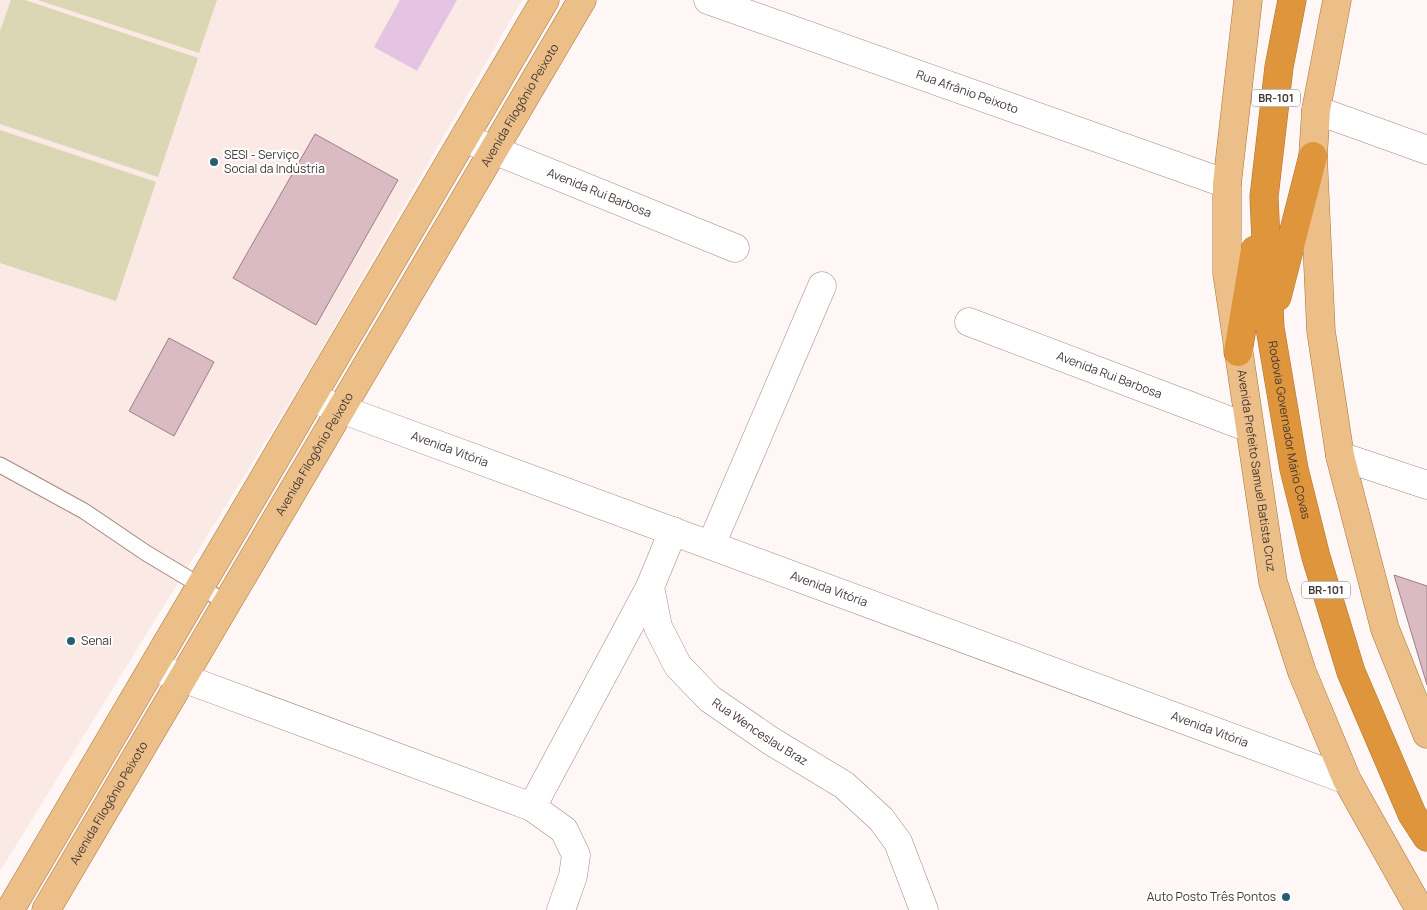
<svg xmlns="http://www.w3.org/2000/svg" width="1427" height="910" viewBox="0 0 1427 910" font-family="Manrope,sans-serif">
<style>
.built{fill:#fae9e4}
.green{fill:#dbd6b3}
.water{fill:#e5c4e3}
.building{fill:#dbbbc3;stroke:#9e7f87}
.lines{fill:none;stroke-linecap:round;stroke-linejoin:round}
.lane-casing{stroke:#a68780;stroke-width:17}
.street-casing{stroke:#a68780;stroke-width:29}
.primary-casing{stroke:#a97439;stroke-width:29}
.highway-casing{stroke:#a97439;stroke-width:29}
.lane{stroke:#fff;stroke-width:15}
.street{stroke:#fff;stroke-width:28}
.primary{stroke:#ecbf89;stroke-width:28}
.highway{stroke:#df953b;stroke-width:28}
.poi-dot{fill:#245e77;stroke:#fff;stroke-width:2}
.labels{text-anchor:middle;stroke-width:4;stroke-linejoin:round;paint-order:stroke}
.shield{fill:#fff;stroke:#7d7471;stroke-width:1}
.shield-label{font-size:11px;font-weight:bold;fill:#453834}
.street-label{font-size:12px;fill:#453834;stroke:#fff}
.poi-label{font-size:12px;fill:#453834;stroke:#fff;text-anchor:start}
</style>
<rect width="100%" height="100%" fill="#fef7f5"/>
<path class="built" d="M0,0H522L309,371L0,871Z"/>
<path class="green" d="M11,0H25L198,58L158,177L0,124V31Z
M38,0H217L199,53Z
M0,130L156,182L116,301L0,263Z"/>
<path class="water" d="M400,0H457L417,71L374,47Z"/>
<path class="building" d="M315,134L398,180L316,325L233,278Z
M169,338L214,362L174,436L129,411Z
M1394,575L1427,586V685Z"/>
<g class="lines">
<g class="lane-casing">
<path id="lane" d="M0,465L84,511L146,553L201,586L226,604"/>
</g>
<g class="street-casing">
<g id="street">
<path id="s1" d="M708,0L1227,184"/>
<path d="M1316,110L1427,150"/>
<path id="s2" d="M464,138L735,248"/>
<path id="s3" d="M969,322L1249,428"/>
<path id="s4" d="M311,398L1347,780"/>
<path d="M1340,456L1427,485"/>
<path id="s5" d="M673,531L650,587L658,627L678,666L710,699L771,741L844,785L881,819L898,842L924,910"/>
<path d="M711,545L822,286"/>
<path d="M153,667L532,807L564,830L576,855L573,876L561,910"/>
<path d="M532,807L650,587"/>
</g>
</g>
<g class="primary-casing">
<g id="primary">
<path id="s6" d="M1248,0L1227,184V273L1273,582L1302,672L1347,780L1420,910"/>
<path d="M1337,0L1316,110L1313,156L1321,331L1340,456L1385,629L1427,734"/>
<path d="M10,910L545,0"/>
<path id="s7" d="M46,910L582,0"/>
</g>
</g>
<g class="highway-casing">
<g id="highway">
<path id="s8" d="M1292,0L1279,67L1264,197L1270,328L1294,469L1316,557L1351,672L1412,814L1427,837"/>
<path d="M1277,297L1313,156"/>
<path d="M1238,352L1255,250"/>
</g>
</g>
<use href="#lane" class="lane"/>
<use href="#street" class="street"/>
<use href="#primary" class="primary"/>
<use href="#highway" class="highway"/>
</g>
<g class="poi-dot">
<circle cx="214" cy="162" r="5"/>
<circle cx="71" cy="641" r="5"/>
<circle cx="1286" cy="897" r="5"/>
</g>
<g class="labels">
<g class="shield">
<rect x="1252" y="89.5" width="48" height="17" rx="4"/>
<rect x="1302" y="581.5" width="48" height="17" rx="4"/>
</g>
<g class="shield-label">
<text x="1276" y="102">BR-101</text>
<text x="1326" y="594">BR-101</text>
</g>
<g class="street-label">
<text dy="4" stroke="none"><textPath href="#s1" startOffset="275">Rua Afrânio Peixoto</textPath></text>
<text dy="4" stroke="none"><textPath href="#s7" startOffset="934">Avenida Filogônio Peixoto</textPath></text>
<text dy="4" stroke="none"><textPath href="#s2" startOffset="146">Avenida Rui Barbosa</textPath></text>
<text dy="4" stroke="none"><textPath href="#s3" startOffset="150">Avenida Rui Barbosa</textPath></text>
<text dy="4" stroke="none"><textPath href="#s8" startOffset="434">Rodovia Governador Mário Covas</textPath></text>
<text dy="4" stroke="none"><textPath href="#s4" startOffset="148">Avenida Vitória</textPath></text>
<text dy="4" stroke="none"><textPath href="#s7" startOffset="529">Avenida Filogônio Peixoto</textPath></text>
<text dy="4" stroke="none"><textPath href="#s6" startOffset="474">Avenida Prefeito Samuel Batista Cruz</textPath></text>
<text dy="4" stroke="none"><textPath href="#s4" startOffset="552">Avenida Vitória</textPath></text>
<text dy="4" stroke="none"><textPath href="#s4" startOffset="958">Avenida Vitória</textPath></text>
<text dy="4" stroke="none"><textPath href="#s5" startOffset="251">Rua Wenceslau Braz</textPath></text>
<text dy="4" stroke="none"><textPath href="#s7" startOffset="124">Avenida Filogônio Peixoto</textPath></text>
</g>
<g class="poi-label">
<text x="224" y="159">SESI - Serviço<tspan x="224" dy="14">Social da Indústria</tspan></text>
<text x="81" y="645">Senai</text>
<text x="1276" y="901" text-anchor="end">Auto Posto Três Pontos</text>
</g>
</g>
</svg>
